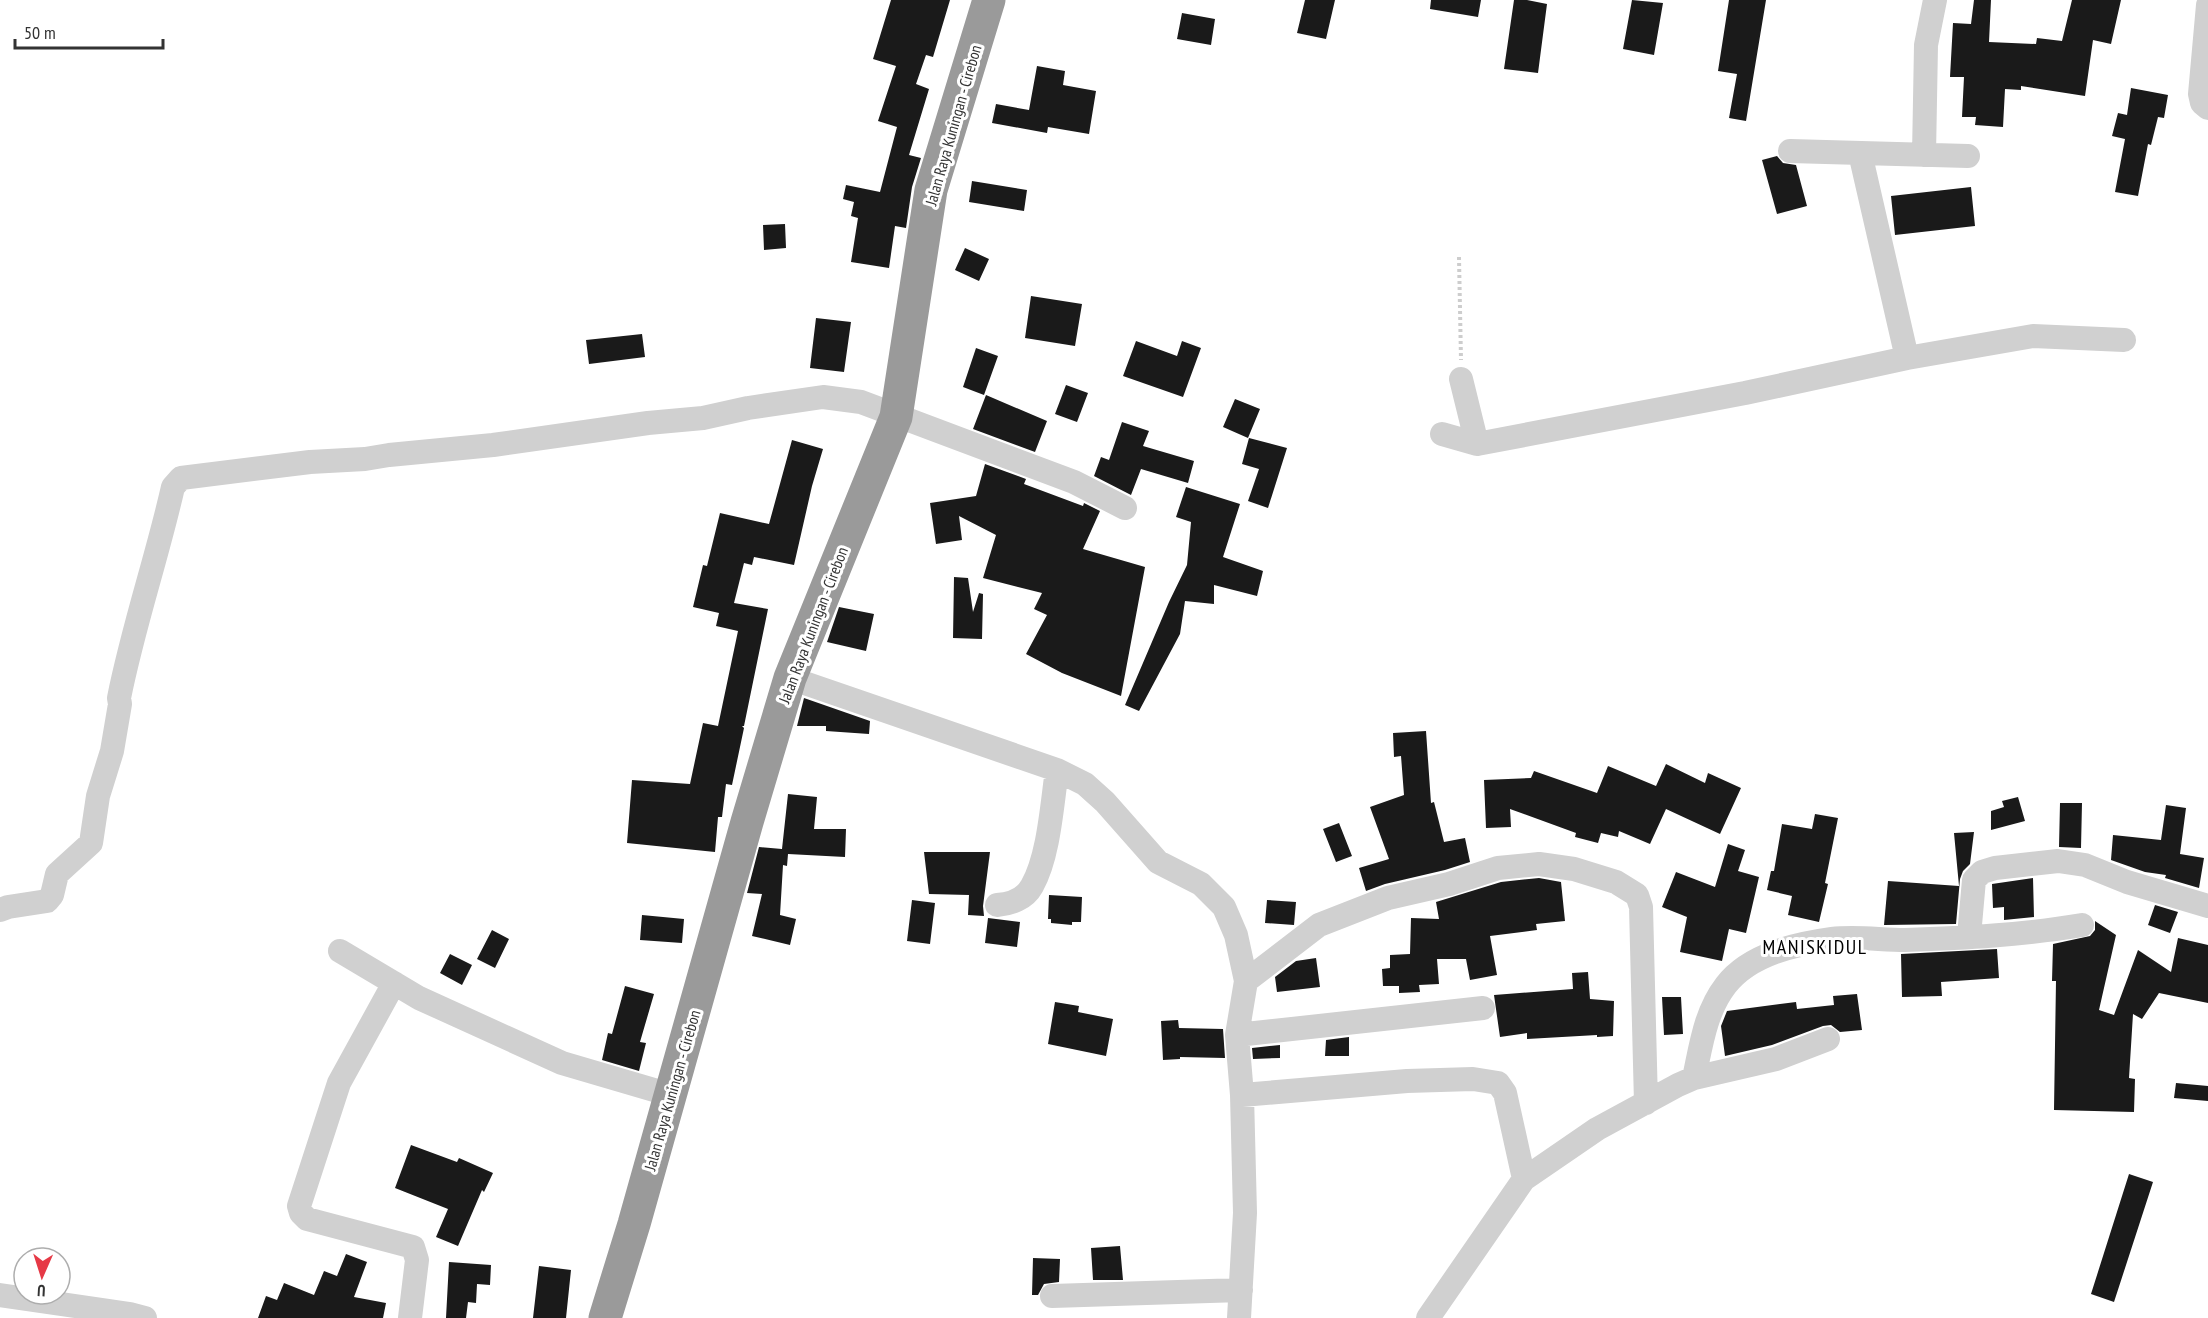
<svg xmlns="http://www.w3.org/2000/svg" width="2208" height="1318" viewBox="0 0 2208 1318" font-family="'PT Sans Narrow',sans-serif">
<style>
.building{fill:#1a1a1a}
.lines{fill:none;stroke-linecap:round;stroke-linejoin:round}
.path{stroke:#cdcdcd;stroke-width:4;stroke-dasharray:3 3;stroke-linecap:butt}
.minor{stroke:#d0d0d0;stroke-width:24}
.highway{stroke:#9a9a9a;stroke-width:33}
.labels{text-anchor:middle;stroke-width:6;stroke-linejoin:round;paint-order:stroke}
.street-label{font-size:16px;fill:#333;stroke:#fff}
.quarter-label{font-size:20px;letter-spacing:1.5px;fill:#000;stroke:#fff}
</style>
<rect width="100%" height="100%" fill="#fff"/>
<path class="building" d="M891,0H950L933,57L926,55L916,84L929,89L909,155L921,158L912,187L906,228L895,226L889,268L851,262L858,218L851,216L854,202L843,199L846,185L880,192L897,127L878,121L896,66L873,59Z
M1305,0H1335L1326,39L1297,33Z
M1431,0H1481L1478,17L1430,9Z
M1514,0H1527L1547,4L1538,73L1504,69Z
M1632,0L1663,3L1654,55L1623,49Z
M1729,0H1766L1746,121L1729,118L1737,74L1718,71Z
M1974,0H1991L1989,42L2036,44L2037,38L2062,41L2072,0H2121L2111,44L2093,40L2085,96L2021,86V90L2005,89L2003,127L1975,125L1976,117H1962L1964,77H1950L1953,23L1971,24Z
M1182,13L1215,19L1211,45L1177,39Z
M1037,66L1065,71L1063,85L1096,91L1089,134L1048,127L1047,133L992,123L996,104L1029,110Z
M2131,88L2168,95L2164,118L2158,117L2151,145L2148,144L2138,196L2115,192L2125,139L2112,136L2118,113L2127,115Z
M1777,156L1783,163L1796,165L1807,206L1777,214L1762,160Z
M972,181L1027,190L1024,211L969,202Z
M1971,187L1975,226L1895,235L1891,196Z
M785,224L786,248L764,250L763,225Z
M965,248L989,259L979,281L955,270Z
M1031,296L1082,304L1075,346L1025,338Z
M816,318L851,322L844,372L810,368Z
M642,334L645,357L589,364L586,340Z
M1136,341L1177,356L1182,341L1201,348L1183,397L1123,376Z
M976,348L998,356L984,395L963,387Z
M1066,385L1088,393L1077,422L1055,414Z
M986,395L1047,421L1035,452L973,429Z
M1235,399L1260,409L1248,438L1223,427Z
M1122,422L1149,431L1143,446L1194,461L1188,483L1141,469L1131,495L1094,476L1101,457L1109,460Z
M1249,438L1287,448L1268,508L1248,501L1259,469L1242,464Z
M792,440L823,449L812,486L794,565L754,557L752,565L744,563L734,603L768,609L744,726H742L744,728L732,785L726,784L722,817H718L715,852L627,843L632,780L690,784L703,723L718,726L738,631L716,626L719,613L693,607L703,565L707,566L720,513L769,524Z
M985,464L1026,479L1024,484L1083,506L1084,503L1100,511L1083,549L1145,567L1121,696L1062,673L1026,654L1047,615L1034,609L1042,593L983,578L996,535L959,516L962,540L936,544L930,503L976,496Z
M1186,487L1240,504L1223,557L1263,571L1257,596L1214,585V604L1185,601L1180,634L1139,711L1125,705L1169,602L1187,565L1191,522L1176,517Z
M954,577L968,578L973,612L979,593L983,594L982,639L953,638Z
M839,607L874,614L866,651L827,642Z
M804,698L870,721L869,734L826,731V726H797Z
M1426,731L1431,803L1434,802L1444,842L1465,838L1470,862L1445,870L1385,884L1366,891L1359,868L1389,859L1370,807L1404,795L1401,756L1394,757L1393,733Z
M1666,764L1705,783L1708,773L1741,788L1720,834L1666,809L1650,844L1619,831L1618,837L1601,833L1598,843L1575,837L1576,833L1510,809L1511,827L1486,828L1484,780L1531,778L1534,771L1597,793L1608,766L1656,786Z
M788,794L817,797L814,829H846L845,857L788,854L787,866L783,865L780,915L796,919L790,945L752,936L762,894L747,893L759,847L782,849Z
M2018,797L2025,821L1991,830V811L2004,807L2002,801Z
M2060,803H2082L2081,848L2059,847Z
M2166,805L2186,808L2180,854L2204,858L2199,888L2165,878L2166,875L2145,872L2111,860L2113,835L2161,840Z
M1815,814L1838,818L1825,883L1828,884L1819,922L1788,915L1792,896L1767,890L1771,871H1774L1782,824L1812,829Z
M1339,823L1352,856L1336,862L1323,829Z
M1974,832L1970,864L1963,871L1960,879L1956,924L1884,925L1888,881L1959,886L1954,833Z
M1728,844L1745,850L1738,871L1759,877L1746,933L1729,929L1722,961L1680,952L1687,917L1662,907L1676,872L1715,887Z
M924,852H990L983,906L984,916L968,915L969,895L929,894Z
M1539,878L1561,882L1565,921L1536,924L1537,930L1490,936L1497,975L1470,980L1466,959H1437L1439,984L1419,985L1420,992L1399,993V986H1383L1382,969L1390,968V955L1410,954L1411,918L1439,919L1436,902L1501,882Z
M2033,878L2034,917L2004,920V907L1993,908L1992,884Z
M1049,895L1082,897L1081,922H1072V925L1051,923V919H1048Z
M912,900L935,903L930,944L907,941Z
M1267,900L1296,902L1294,925L1265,923Z
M2155,905L2178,912L2170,933L2148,925Z
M642,915L684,919L682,943L640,940Z
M988,918L1020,922L1017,947L985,943Z
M2095,921L2116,935L2099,1010L2114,1015L2138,950L2171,972L2178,938L2208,945V1003L2159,993L2142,1019L2133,1014L2129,1078L2135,1079L2134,1112L2054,1110L2056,981H2052L2053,944L2090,936L2095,930Z
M492,930L509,939L495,968L477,959Z
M1997,949L1999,978L1941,982L1942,996L1902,997L1901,954Z
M450,954L472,965L462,985L440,973Z
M1316,958L1320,987L1277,992L1275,977L1296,961Z
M1588,972L1590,999L1614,1001L1613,1036L1597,1037V1035L1527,1039V1033L1500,1037L1494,995L1573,989L1572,973Z
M625,986L654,994L640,1042L646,1043L639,1071L602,1060L608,1033L612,1034Z
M1857,994L1862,1030L1840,1032L1831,1025L1823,1026L1772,1045L1725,1056L1721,1026L1727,1011L1796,1002L1797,1009L1834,1005L1833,996Z
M1662,997H1681L1683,1034L1664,1035Z
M1055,1002L1079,1006L1078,1012L1113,1019L1106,1056L1048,1044Z
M1178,1020L1179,1028L1223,1029L1225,1058L1180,1057V1059L1163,1060L1161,1021Z
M1349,1037V1056H1325L1326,1040Z
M1280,1045V1058L1253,1059L1252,1048Z
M2176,1083L2208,1086V1101L2174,1098Z
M411,1145L457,1162L459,1158L493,1173L484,1192L482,1190L458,1246L436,1237L448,1209L395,1188Z
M2129,1174L2153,1182L2114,1302L2091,1294Z
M1120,1246L1123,1280H1093L1091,1248Z
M346,1254L367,1262L354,1297L386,1303L383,1318H258L266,1296L277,1300L284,1283L314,1295L324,1271L337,1276Z
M1033,1258L1060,1259L1059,1282L1044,1284L1038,1295H1032Z
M449,1262L491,1265L490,1285L477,1284L476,1303L468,1302L466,1318H446Z
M539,1266L571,1270L566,1318H533Z"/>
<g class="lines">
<path class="path" d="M1459,257L1461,360"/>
<path class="minor" d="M2208,5L2200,94L2202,103L2208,108
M1790,151L1968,156
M1860,153L1907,358
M1924,155L1926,45L1935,0
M1461,379L1477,444
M1442,434L1477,444L1745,393L1907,358L2033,336L2124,340
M790,678L1057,770L1085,784L1105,802L1158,862L1201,884L1224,907L1236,935L1246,981L1237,1035L1242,1095L1245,1213L1239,1318
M997,905C1010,904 1025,899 1032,886C1049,856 1052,804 1057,770
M0,910L8,907L47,901L52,895L57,874L91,843L98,796L112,751L120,704L119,698C133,627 157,558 173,487L181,478L310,462L365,459L389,455L493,445L648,423L703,418L748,408L823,397L861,402L1074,482L1125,508
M1969,936L1974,880L1982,872L1995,868L2058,861L2085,865L2127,882L2208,906
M340,951L419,998L562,1063L671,1095
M1246,981L1319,925L1388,898L1449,884L1498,868L1539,864L1574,869L1616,882L1637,895L1641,907L1646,1103
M394,983L339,1083L299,1206L301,1213L307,1219L413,1247L417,1260L410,1318
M1237,1035L1483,1008
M1694,1078C1701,1046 1705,1012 1726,985C1750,954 1796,944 1832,939C1856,936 1881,940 1905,940C1963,938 2024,935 2082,925
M1242,1095L1407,1081L1473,1079L1498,1083L1505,1093L1524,1179
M0,1295L130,1314L145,1318
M1052,1296L1241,1290
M1428,1318L1524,1179L1597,1129L1678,1085L1694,1078L1776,1059L1828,1039"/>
<path class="highway" d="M605,1318L634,1224L747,822L790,678L896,417L931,190L989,0"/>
</g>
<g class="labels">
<g class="street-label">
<text transform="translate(953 125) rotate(-74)" y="6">Jalan Raya Kuningan - Cirebon</text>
<text transform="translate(813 625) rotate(-69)" y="6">Jalan Raya Kuningan - Cirebon</text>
<text transform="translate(672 1090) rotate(-74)" y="6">Jalan Raya Kuningan - Cirebon</text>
</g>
<g class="quarter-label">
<text x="1815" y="954">MANISKIDUL</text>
</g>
</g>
<g transform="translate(42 1276) rotate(183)"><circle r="28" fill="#ffffff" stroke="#adadad" stroke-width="1.5"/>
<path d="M0-4.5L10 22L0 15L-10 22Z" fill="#e63946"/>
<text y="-9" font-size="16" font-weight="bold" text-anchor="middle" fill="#333333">U</text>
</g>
<path d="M15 39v9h148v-9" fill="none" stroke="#333333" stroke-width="3"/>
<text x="24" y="39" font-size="18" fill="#333333" stroke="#ffffff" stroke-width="4.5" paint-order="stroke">50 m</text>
</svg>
